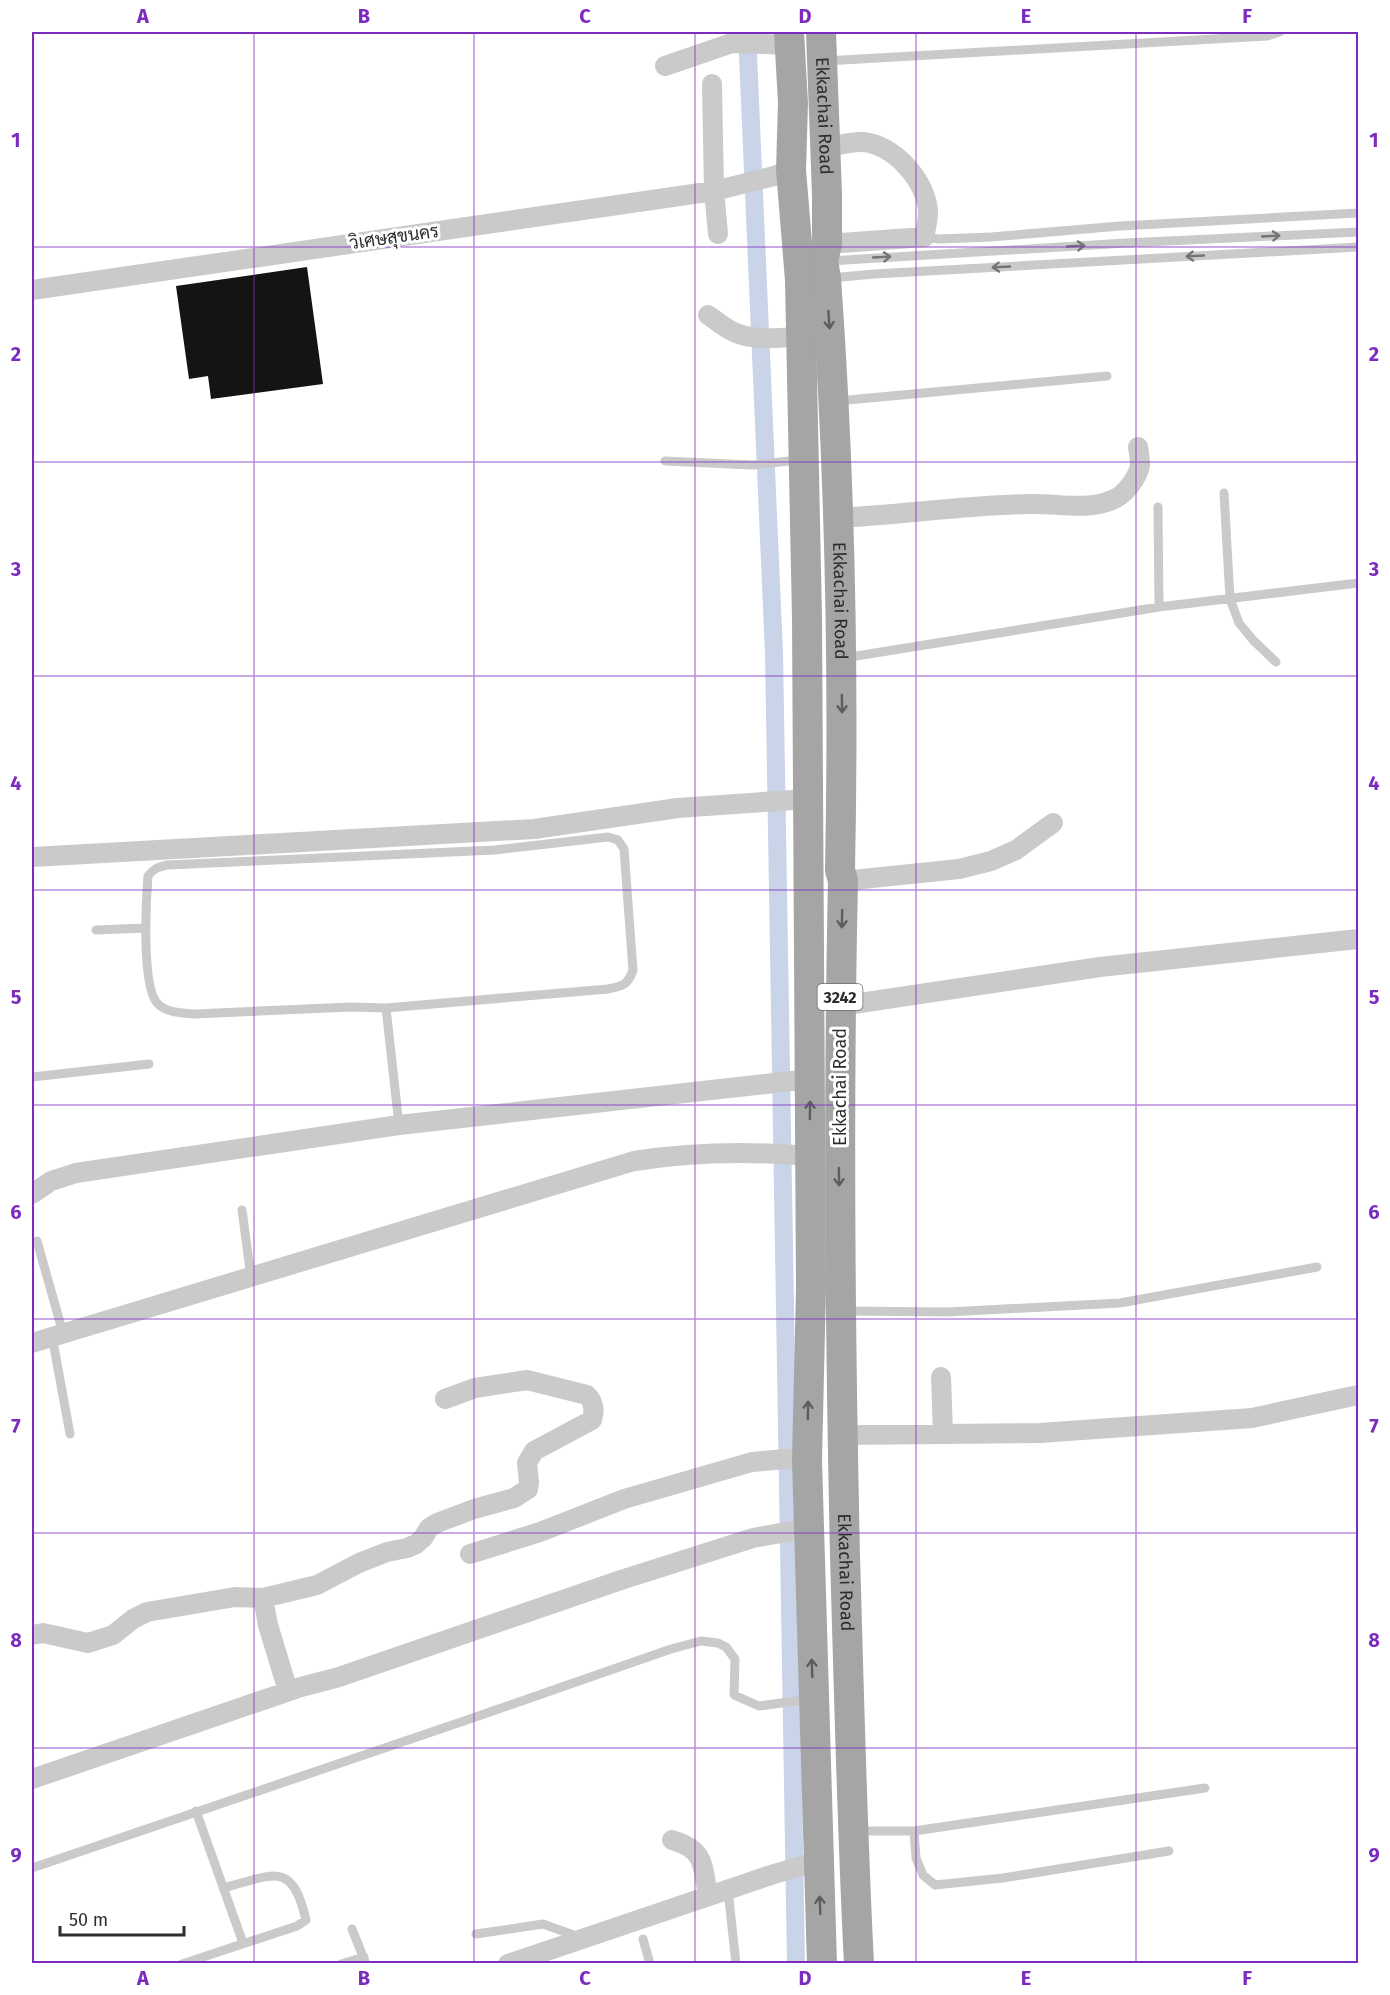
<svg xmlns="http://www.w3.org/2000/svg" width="1390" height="1995" viewBox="0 0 1390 1995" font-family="'Fira Sans',Sarabun,sans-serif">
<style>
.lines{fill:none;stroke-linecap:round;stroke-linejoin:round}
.canal{stroke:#c9d4e8;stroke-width:18}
.building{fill:#141414}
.service{stroke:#cacaca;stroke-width:9}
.minor{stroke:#cacaca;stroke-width:20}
.primary{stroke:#a5a5a5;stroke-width:30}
.oneway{stroke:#747474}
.oneway2{stroke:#5d5d5d}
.grid{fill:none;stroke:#7b2cbf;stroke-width:1.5;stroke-opacity:0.55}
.labels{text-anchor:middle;stroke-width:6;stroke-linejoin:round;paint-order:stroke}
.shield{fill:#fff;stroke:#6c6c6c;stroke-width:1.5}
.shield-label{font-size:16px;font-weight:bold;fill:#2d2d2d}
.street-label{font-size:18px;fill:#2d2d2d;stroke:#fff}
.neatline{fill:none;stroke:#7b2cbf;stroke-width:2}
.grid-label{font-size:20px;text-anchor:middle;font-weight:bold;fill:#7b2cbf}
</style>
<rect width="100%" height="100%" fill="#fff"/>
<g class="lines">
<path class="canal" d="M747,32L774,653L796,1964"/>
</g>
<path class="building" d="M307,267L323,384L211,399L208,376L189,379L176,286Z"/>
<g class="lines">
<path class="service" d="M825,61C972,53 1119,44 1267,36L1280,32
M924,237L939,239L991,237L1120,226L1358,213
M829,261L1126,243L1358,232
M831,278L874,274L1358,247
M837,401L1107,376
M665,461L752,465L798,460
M1224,493L1230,599L1239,623L1253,640L1276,662
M1158,507L1159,607
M844,658L1159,607L1358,583
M96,930L146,928
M386,1008L608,989C623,986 628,985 633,970L624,849L618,840L608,837L495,850L167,865C158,867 153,869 148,876C146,900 141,991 159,1005C168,1013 183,1013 195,1014L351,1007L386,1008L399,1125
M32,1077L149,1064
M242,1210L251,1277
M37,1241L63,1333
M846,1311L948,1312L1120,1303L1317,1267
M52,1336L70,1434
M196,1811L243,1943
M858,1831H914L1205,1788
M914,1831L916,1858L923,1875L935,1885L1003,1878L1169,1851
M32,1868L461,1722L671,1649L701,1641L718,1643L726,1647L735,1659L734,1695L759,1706L811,1699
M728,1890L736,1964
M352,1929L366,1964
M476,1934L543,1924L579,1937
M643,1939L650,1964
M182,1964L297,1926L306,1920C292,1858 272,1876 223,1888
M341,1964L364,1957"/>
<path class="minor" d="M665,66L732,43L790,45
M712,84L714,191L718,234
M826,147C838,146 852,141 863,142C894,144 928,183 928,213C928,221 926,229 924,237L827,244
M32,290L714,191L774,176L791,170
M708,315C717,321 726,329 736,333C756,341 781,338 802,336
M837,518C902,515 966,505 1030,504C1057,503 1086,511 1112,500C1124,496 1138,478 1140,465C1140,460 1139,453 1138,447
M32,857L534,829L678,808L807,799
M843,881L959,869L991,861L1016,850L1053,823
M840,1006L1100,967L1358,939
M32,1194L51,1181L76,1173L399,1125L810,1079
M32,1343L634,1161C692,1152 750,1151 809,1156
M941,1377L943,1434
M843,1435L1040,1433L1252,1418L1358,1395
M470,1554L540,1532L624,1499L752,1462L785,1459L807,1460
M32,1635L43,1633L88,1643L113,1635L133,1619L147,1612L235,1597L263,1598
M288,1691L268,1625L263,1598L317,1585L359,1563L387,1552L407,1548L416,1544L423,1538L429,1528L437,1523L474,1509L514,1498L528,1489L529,1483L527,1463L534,1451L592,1420C595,1410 594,1402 587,1395L527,1380L475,1388L445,1399
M32,1779L301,1687L339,1677L621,1580L753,1538L808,1528
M672,1840C706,1850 702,1865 708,1896
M508,1964L774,1874L818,1861"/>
<g class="primary">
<path d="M789,32L793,103L791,170L800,280L807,618L811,1288L807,1460L822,1964"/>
<path id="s1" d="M821,32L827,195V244L823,261L826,278C840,475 844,673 840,870L843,881C838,1106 840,1330 845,1555C849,1692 852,1828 859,1964"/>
</g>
</g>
<defs><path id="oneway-shaft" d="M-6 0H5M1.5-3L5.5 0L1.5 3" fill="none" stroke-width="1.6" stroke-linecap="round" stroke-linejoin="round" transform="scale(1.5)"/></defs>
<g class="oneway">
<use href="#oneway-shaft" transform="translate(1271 236) rotate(-3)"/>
<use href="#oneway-shaft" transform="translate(1076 246) rotate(-3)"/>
<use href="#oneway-shaft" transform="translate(1195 256) rotate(177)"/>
<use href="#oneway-shaft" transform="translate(882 257) rotate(-3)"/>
<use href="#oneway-shaft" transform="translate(1001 267) rotate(177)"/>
</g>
<g class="oneway2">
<use href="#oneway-shaft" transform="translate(829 320) rotate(86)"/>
<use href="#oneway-shaft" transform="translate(842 704) rotate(89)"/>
<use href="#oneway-shaft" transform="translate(842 919) rotate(91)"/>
<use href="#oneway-shaft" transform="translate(810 1110) rotate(-89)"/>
<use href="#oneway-shaft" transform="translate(839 1177) rotate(89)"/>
<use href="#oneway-shaft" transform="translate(808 1410) rotate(-89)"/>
<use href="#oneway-shaft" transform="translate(812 1668) rotate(-92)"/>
<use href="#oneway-shaft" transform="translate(820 1905) rotate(-92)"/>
</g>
<path class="grid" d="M254,32V1964M474,32V1964M695,32V1964M916,32V1964M1136,32V1964M32,247H1358M32,462H1358M32,676H1358M32,890H1358M32,1105H1358M32,1319H1358M32,1533H1358M32,1748H1358"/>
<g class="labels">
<rect class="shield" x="817.5" y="984" width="45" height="26" rx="4.5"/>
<g class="shield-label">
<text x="840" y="1003">3242</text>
</g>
<g class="street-label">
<text dy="6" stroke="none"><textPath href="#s1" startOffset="84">Ekkachai Road</textPath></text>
<text transform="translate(394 237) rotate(-8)" y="6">วิเศษสุขนคร</text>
<text dy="6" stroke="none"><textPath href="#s1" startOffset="570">Ekkachai Road</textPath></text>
<text transform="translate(840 1087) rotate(-90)" y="6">Ekkachai Road</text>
<text dy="6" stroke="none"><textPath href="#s1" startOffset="1542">Ekkachai Road</textPath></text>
</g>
</g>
<rect width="1390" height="1995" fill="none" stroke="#ffffff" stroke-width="66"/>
<path d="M60 1926v9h124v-9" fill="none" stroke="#2d2d2d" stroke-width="3"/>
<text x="69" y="1926" font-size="18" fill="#2d2d2d" stroke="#ffffff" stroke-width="4.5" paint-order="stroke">50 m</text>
<rect x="33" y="33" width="1324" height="1929" class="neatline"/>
<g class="grid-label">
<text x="143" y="23">A</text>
<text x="364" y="23">B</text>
<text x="585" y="23">C</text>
<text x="805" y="23">D</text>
<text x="1026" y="23">E</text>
<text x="1247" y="23">F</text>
<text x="16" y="147">1</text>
<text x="1374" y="147">1</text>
<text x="16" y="361">2</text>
<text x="1374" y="361">2</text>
<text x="16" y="576">3</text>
<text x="1374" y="576">3</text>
<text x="16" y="790">4</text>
<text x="1374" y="790">4</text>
<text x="16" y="1004">5</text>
<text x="1374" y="1004">5</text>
<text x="16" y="1219">6</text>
<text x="1374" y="1219">6</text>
<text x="16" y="1433">7</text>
<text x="1374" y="1433">7</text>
<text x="16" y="1647">8</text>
<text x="1374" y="1647">8</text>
<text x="16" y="1862">9</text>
<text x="1374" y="1862">9</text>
<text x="143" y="1985">A</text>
<text x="364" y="1985">B</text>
<text x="585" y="1985">C</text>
<text x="805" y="1985">D</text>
<text x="1026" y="1985">E</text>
<text x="1247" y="1985">F</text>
</g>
</svg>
